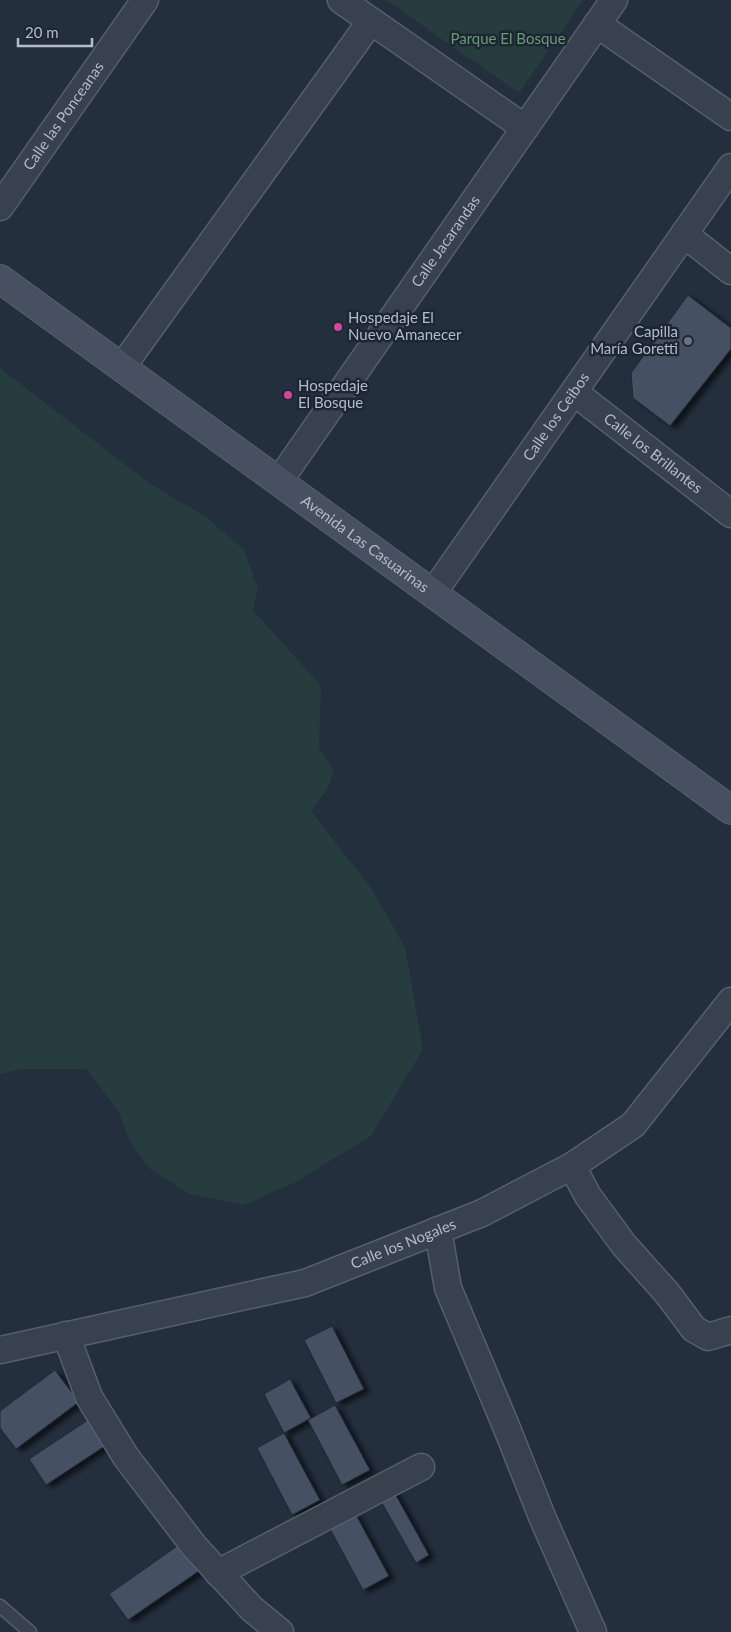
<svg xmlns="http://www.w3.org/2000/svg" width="731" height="1632" viewBox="0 0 731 1632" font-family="Lato,sans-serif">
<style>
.green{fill:#263c3f}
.building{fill:#455162;stroke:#1f2835;filter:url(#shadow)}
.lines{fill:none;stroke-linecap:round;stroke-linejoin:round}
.lane-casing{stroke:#565f6c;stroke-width:15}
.street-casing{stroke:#565f6c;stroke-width:29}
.secondary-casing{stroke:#565f6c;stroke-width:30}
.lane{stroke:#38414e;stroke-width:12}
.street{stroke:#38414e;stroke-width:26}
.secondary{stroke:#465061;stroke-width:28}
.hotel-dot{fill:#d1479c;stroke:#1d2633;stroke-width:2}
.worship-dot{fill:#6b7280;stroke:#1d2633;stroke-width:2}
.labels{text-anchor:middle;stroke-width:5;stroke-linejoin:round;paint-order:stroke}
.park-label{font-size:15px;fill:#6b9a76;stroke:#1d2633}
.street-label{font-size:15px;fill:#b4bcc9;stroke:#1d2633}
.poi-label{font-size:15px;fill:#b4bcc9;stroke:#1d2633;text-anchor:start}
</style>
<defs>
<filter id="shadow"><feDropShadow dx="5.5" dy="3" stdDeviation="2.5" flood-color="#0009"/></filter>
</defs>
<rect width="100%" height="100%" fill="#242f3e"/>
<path class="green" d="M386,0H583L519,93Z
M0,368L149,483L207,518L244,550L258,589L253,610L321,686L319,748L334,770L327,790L311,811L371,888L405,947L423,1049L371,1136L294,1183L244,1205L190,1194L151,1170L130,1142L119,1113L87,1069H21L0,1074Z"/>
<path class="building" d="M688,295L731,328V349L670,426L633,398L631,373Z
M332,1326L364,1389L336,1403L304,1340Z
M55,1370L79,1402L16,1449L0,1428V1411Z
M290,1379L311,1418L284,1433L264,1394Z
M335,1405L370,1470L342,1485L308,1420Z
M94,1416L111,1442L46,1485L29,1459Z
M284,1433L320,1500L292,1515L257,1448Z
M392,1488L429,1555L416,1563L378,1496Z
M355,1513L389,1576L363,1590L329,1527Z
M180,1544L199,1571L128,1620L109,1594Z"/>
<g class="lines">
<g class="lane-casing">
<path id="lane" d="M0,1606L30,1632"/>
</g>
<g class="street-casing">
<g id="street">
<path d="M341,0L525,128"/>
<path d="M597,24L731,117"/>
<path id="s1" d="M0,207L145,0"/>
<path d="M684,234L731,271"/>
<path d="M122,367L371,21"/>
<path id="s2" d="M574,392L731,514"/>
<path id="s3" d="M279,481L614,0"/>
<path id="s4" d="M433,593L731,167"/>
<path d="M572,1166L588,1196L624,1245L667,1293L694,1329L708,1337L731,1330"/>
<path d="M438,1230L448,1288L506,1426L543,1519L593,1632"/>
<path d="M66,1335L89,1397L126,1457L194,1546L252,1609L280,1632"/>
<path id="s5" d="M0,1350L305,1283L482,1213L572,1166L633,1125L731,1001"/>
<path d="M218,1573L421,1467"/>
</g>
</g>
<g class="secondary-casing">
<g id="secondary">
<path id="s6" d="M0,279L731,810"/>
</g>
</g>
<use href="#lane" class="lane"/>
<use href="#street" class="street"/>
<use href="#secondary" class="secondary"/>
</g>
<g class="hotel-dot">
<circle cx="338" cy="327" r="5"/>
<circle cx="288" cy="395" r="5"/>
</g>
<circle class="worship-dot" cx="688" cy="341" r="5"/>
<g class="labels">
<g class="park-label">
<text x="508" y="44">Parque El Bosque</text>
</g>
<g class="street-label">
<text dy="5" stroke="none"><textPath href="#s1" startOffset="111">Calle las Ponceanas</textPath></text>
<text dy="5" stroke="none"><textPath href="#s3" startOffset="292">Calle Jacarandas</textPath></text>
<text dy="5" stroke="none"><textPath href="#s4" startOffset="215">Calle los Ceibos</textPath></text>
<text dy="5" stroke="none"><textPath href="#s2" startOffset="100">Calle los Brillantes</textPath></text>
<text dy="5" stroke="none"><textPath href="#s6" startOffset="451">Avenida Las Casuarinas</textPath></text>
<text dy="5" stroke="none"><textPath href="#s5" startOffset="418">Calle los Nogales</textPath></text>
</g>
<g class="poi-label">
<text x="348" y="323">Hospedaje El<tspan x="348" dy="17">Nuevo Amanecer</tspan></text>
<text x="678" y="337" text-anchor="end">Capilla<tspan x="678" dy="17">María Goretti</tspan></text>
<text x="298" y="391">Hospedaje<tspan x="298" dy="17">El Bosque</tspan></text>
</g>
</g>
<path d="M18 38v8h74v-8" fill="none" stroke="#b4bcc9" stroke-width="2.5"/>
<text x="25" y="38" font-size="15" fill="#b4bcc9" stroke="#1d2633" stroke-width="4" paint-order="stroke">20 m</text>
</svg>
